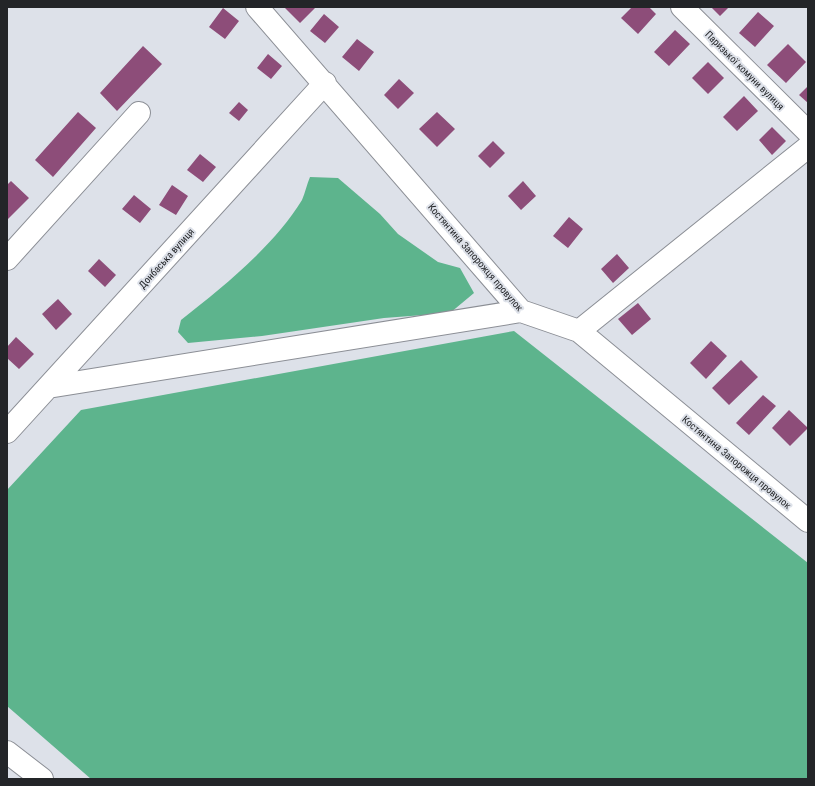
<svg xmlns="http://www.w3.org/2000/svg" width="815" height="786" viewBox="0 0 815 786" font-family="'Roboto Condensed',sans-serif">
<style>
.forest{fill:#5db48d}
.building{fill:#8d4d79}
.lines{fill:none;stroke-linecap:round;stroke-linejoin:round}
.minor-casing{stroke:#8b8e95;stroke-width:24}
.major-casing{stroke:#8b8e95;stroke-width:24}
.minor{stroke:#fff;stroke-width:22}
.major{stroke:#fff;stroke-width:22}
.labels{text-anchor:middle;stroke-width:4;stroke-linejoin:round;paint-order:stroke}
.street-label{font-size:10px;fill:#232528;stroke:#dde1e9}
</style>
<rect width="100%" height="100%" fill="#dde1e9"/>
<path class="forest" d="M310,177L338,178L380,214L398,234L438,262L460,268L474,293L450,313L384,318L262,336L188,343L178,332L181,320C223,287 274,246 302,200C305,193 307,184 310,177Z
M514,331L808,563V779H91L7,706V490L81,410Z"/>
<path class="building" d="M284,7H315V8L300,23Z
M632,7H649L656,14L638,34L621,18Z
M711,7H729L720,16Z
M223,8L239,21L225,39L209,27Z
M758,12L774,26L755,47L739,33Z
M324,14L339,27L325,43L310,31Z
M675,30L690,44L669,66L654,52Z
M357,39L374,52L359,71L342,57Z
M788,44L806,62L786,83L767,65Z
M143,46L162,64L117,111L100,93Z
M268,54L282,66L271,79L257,68Z
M708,62L724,78L708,94L692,78Z
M399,79L414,93L398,109L384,95Z
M808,86V103L799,95Z
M744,96L758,111L737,131L723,117Z
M239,102L248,110L239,121L229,113Z
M78,112L96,128L53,177L35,160Z
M437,112L455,129L437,147L419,129Z
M772,127L786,141L772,155L759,140Z
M493,141L505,153L490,168L478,156Z
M200,154L216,167L203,182L187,170Z
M11,181L29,198L7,220V185Z
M523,181L536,196L521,210L508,196Z
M172,185L188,196L176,215L159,205Z
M134,195L151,209L140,223L122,209Z
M569,217L583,229L568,248L553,236Z
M617,254L629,268L613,283L601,269Z
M99,259L116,275L105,287L88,271Z
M58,299L72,314L56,330L42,314Z
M638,303L651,319L632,335L618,319Z
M16,337L34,354L19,369L7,358V347Z
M711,341L727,356L706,379L690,363Z
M741,360L758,377L729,405L712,388Z
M763,395L776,406L749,435L736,423Z
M789,410L808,428L790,446L772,428Z"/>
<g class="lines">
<g class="minor-casing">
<path id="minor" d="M257,7L521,311L579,331L808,521
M682,7L808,132
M7,259L139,113
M579,331L808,147
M48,387L521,311
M7,432L325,83"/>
</g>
<g class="major-casing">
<path id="major" d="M7,752L42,779"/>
</g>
<use href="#minor" class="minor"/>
<use href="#major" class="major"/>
</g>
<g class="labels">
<g class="street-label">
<text transform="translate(745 70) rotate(45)" y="4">Паризької комуни вулиця</text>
<text transform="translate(476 257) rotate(49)" y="4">Костянтина Запорожця провулок</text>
<text transform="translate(166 258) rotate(-48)" y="4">Донбаська вулиця</text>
<text transform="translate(737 462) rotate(40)" y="4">Костянтина Запорожця провулок</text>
</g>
</g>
<rect width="815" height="786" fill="none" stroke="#232528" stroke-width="16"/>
</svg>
